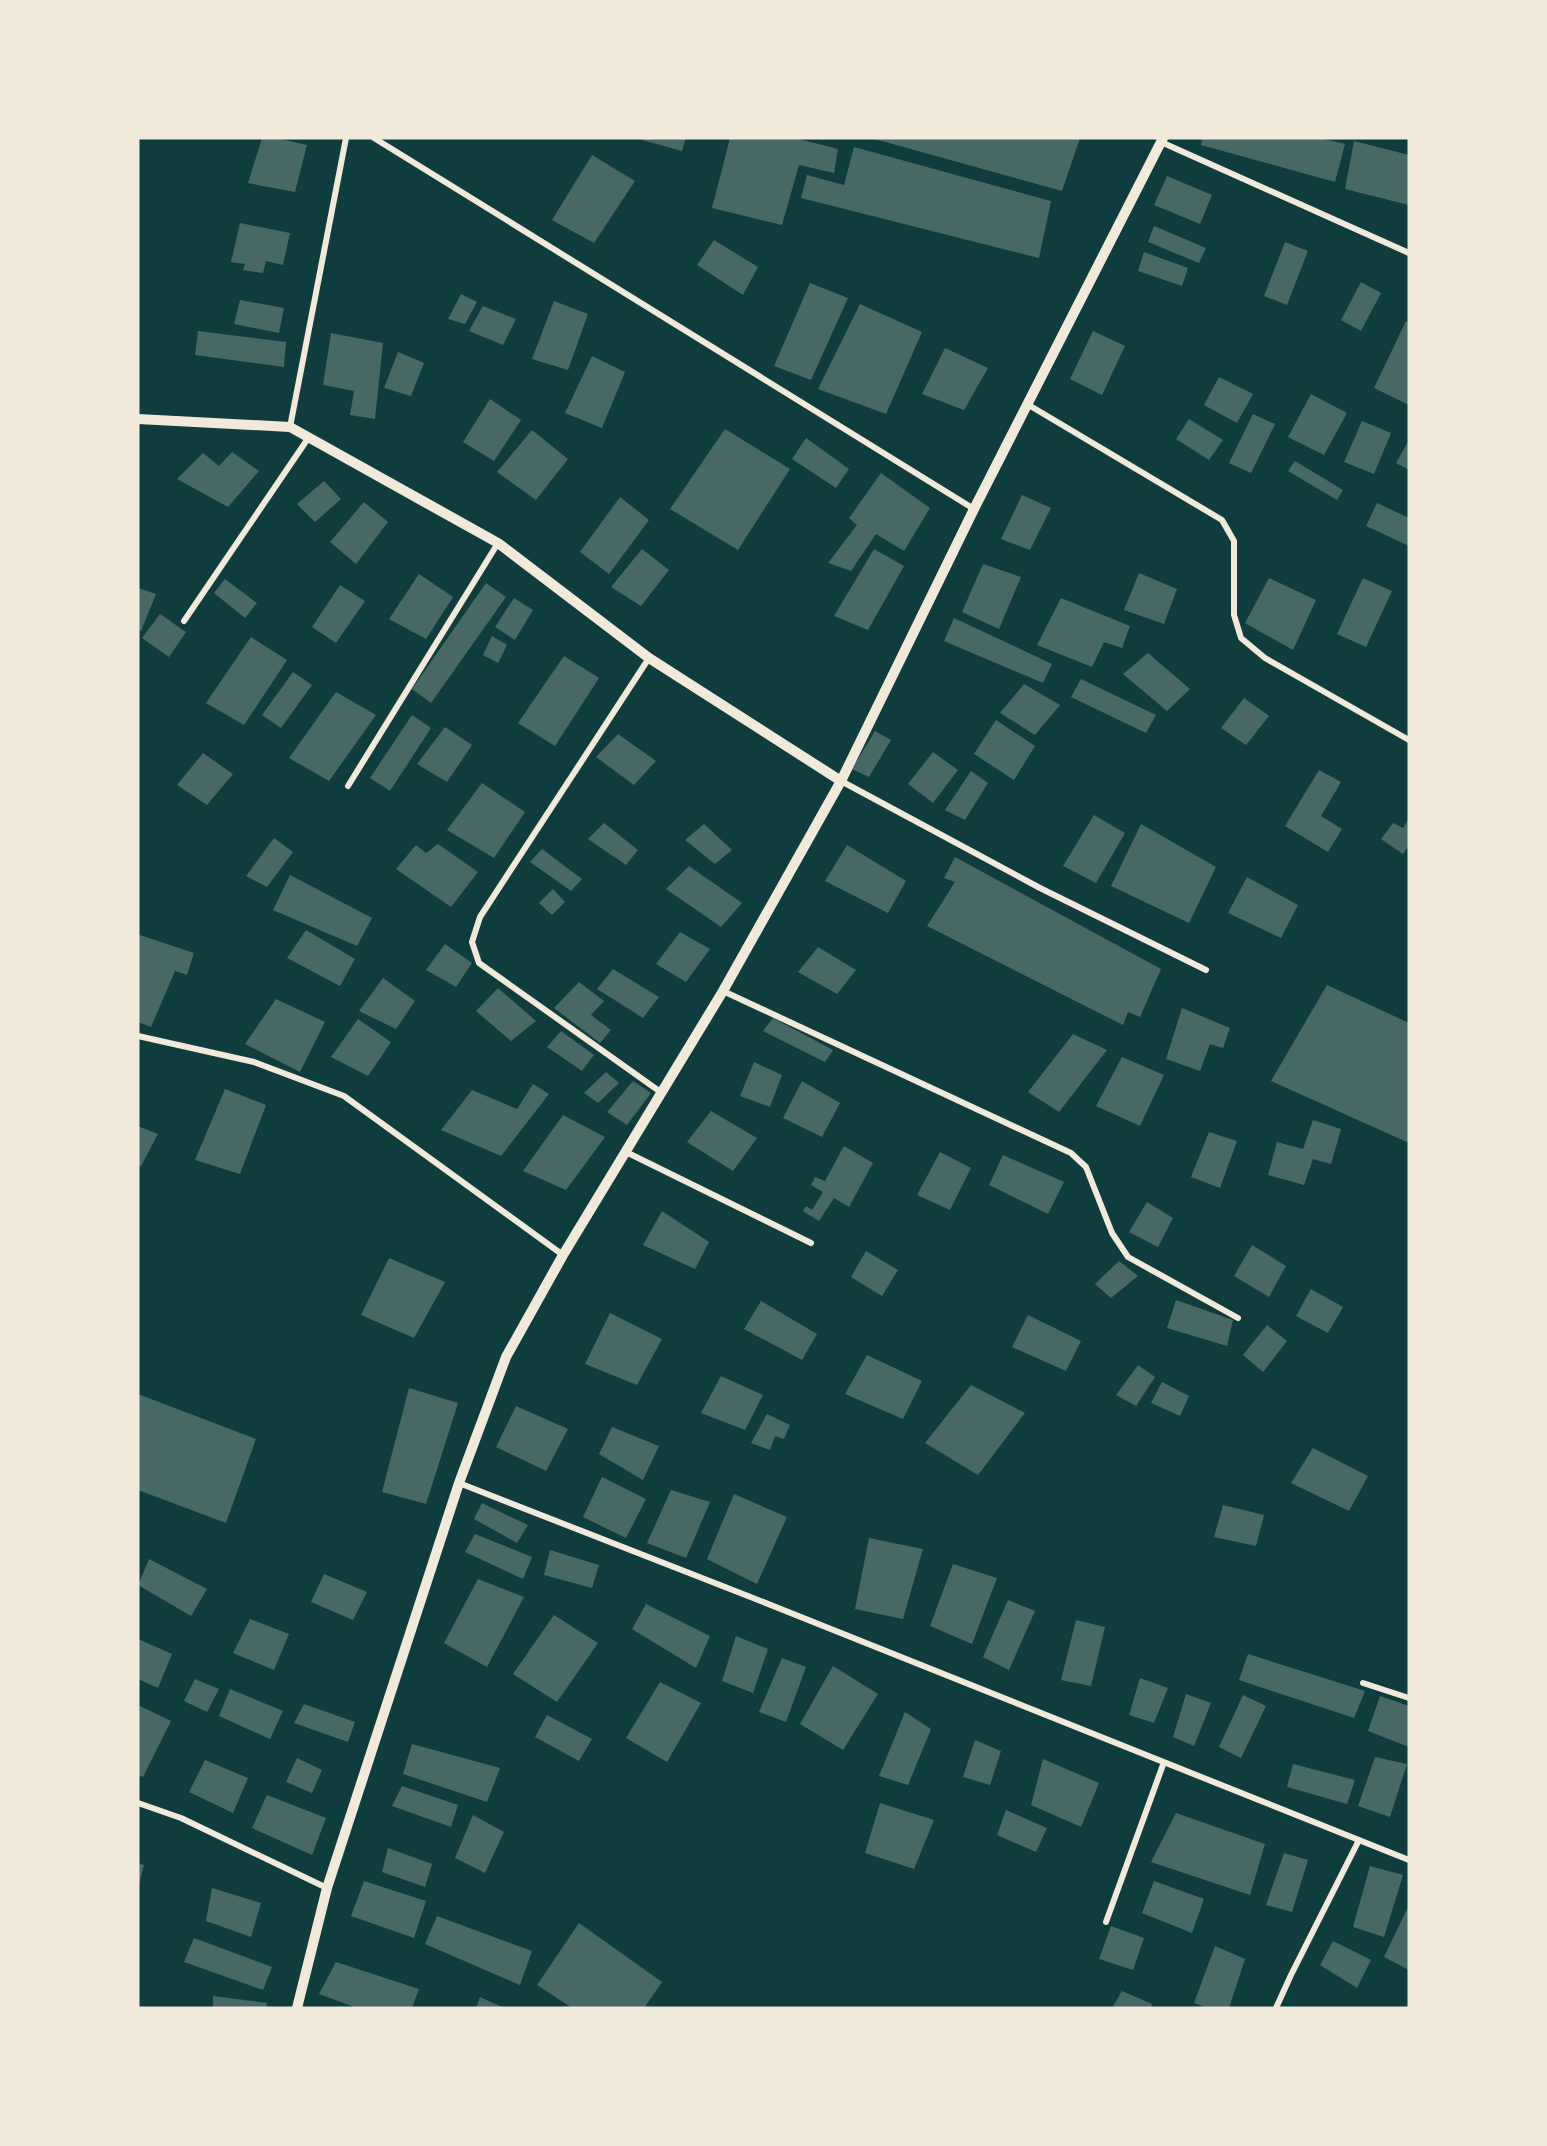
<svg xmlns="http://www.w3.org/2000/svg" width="1547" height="2146" viewBox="0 0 1547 2146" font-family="'PT Serif',serif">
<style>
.building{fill:#486865}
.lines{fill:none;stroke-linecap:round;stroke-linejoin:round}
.minor{stroke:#f1e9da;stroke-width:6}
.tertiary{stroke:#f1e9da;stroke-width:10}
</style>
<rect width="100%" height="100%" fill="#0f3d3e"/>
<path class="building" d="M262,138H276L307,145L295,192L248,183Z
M643,138H686L682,151L642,140Z
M730,138H795L838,149L834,173L799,165L782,225L712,208Z
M871,138H1080L1062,191Z
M1203,138H1320L1345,144L1335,182L1201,145Z
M1354,141L1409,155V205L1345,189Z
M854,147L1051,201L1039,258L801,198L807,175L844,185Z
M592,155L635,181L594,243L552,220Z
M1167,176L1212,195L1200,224L1154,205Z
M240,223L290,233L283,265L266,261L263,273L243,270L245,264L231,262Z
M1154,226L1206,248L1199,263L1148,242Z
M714,240L758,267L743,295L697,265Z
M1285,242L1308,251L1287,305L1264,296Z
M1144,252L1188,268L1182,286L1138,271Z
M1361,282L1381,293L1361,331L1341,320Z
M810,283L848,298L811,380L774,366Z
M461,294L477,302L465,324L448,319Z
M240,300L284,308L279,333L234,324Z
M554,301L588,314L568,370L532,359Z
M860,304L922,332L886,414L818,389Z
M483,306L516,319L503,345L469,331Z
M1406,321L1409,323V405L1374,388Z
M198,331L286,342L284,367L195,355Z
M1093,331L1125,346L1102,395L1070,379Z
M331,333L383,343L375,419L350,415L354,391L323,385Z
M945,348L988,368L964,410L922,394Z
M398,352L424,363L411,396L384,388Z
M592,356L625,372L602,428L565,413Z
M1219,377L1253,394L1237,423L1204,405Z
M1311,394L1347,413L1324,455L1288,437Z
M490,399L521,420L494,461L463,442Z
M1253,414L1275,424L1251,473L1229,463Z
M1189,419L1223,440L1209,460L1176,439Z
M1362,421L1391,433L1374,474L1344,462Z
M725,429L790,469L738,550L670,509Z
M532,430L568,459L536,500L497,472Z
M806,438L849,469L836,488L792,459Z
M1409,440V470L1396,463Z
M232,452L259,471L228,507L177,479L203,453L219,466Z
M1295,461L1343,490L1337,500L1288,471Z
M881,473L930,508L904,551L876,534L851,571L828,563L857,525L849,518Z
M324,481L341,499L315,522L297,504Z
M1022,495L1051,508L1030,550L1001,539Z
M620,497L649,520L609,574L580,552Z
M364,502L388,522L356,564L330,542Z
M1377,503L1409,518V546L1366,526Z
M642,549L669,570L641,606L611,587Z
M874,549L904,566L868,630L834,616Z
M983,564L1021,577L999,629L962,612Z
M1139,573L1177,589L1164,624L1124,610Z
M419,574L453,597L426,639L389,619Z
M1269,578L1316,600L1293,650L1245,623Z
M1363,578L1392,591L1366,647L1337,634Z
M225,579L257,603L245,618L214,593Z
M486,583L506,597L431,703L412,689Z
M340,585L365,601L336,643L312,627Z
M138,588L156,594L141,631L138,630Z
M514,598L533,610L515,640L495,627Z
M1061,598L1130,626L1122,648L1104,642L1092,667L1037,645Z
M160,614L186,632L169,657L142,638Z
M954,618L1052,664L1043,683L944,641Z
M492,636L507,645L498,663L483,655Z
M251,637L287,660L244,725L206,703Z
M1148,653L1190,689L1167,711L1123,674Z
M564,656L599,678L555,746L518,723Z
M293,672L312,685L281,728L262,715Z
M1081,679L1156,715L1146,733L1071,697Z
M1024,684L1060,705L1035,735L1000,713Z
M336,692L376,715L329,781L289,758Z
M1244,698L1269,716L1246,745L1221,728Z
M412,715L431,728L390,791L370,778Z
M996,720L1035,746L1014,780L974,754Z
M445,727L472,745L447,782L417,764Z
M875,731L891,740L869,777L852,769Z
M618,734L656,761L634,785L596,757Z
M933,752L958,770L933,803L908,784Z
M203,753L233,774L207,805L177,785Z
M1319,770L1341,782L1321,816L1342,829L1328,852L1285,826Z
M971,771L988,783L965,820L945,810Z
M482,783L525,812L494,858L447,830Z
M1094,815L1125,833L1096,883L1063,866Z
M1409,818V845L1403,854L1381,839L1393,823L1403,828Z
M604,823L638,850L626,865L588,839Z
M704,824L732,850L715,864L685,840Z
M1141,824L1216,867L1189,923L1111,886Z
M274,838L293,852L267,887L246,876Z
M438,844L478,872L451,907L396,869L416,845L426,853Z
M847,845L906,881L888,913L825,881Z
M542,849L582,879L571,891L530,862Z
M955,857L1161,969L1140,1017L1128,1012L1123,1025L927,926L955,882L944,878Z
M689,866L742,903L721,927L666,889Z
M290,875L372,918L357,946L273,910Z
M1247,877L1298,905L1281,938L1228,913Z
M553,889L565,902L552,915L539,903Z
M306,930L355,959L340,986L287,958Z
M680,932L710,949L686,982L656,964Z
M140,935L194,953L187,975L175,971L151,1027L138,1022V941Z
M445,944L472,963L456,987L426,970Z
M818,947L856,970L837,994L798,972Z
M613,969L659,997L643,1018L597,989Z
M383,978L415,1001L396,1029L359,1011Z
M579,982L604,1001L591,1015L611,1030L600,1043L554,1008Z
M1327,985L1409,1023V1143L1271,1081Z
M498,988L536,1021L511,1041L476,1011Z
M276,999L325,1022L300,1072L245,1044Z
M1182,1008L1230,1028L1223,1048L1210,1044L1200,1071L1166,1059Z
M773,1018L833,1050L825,1062L763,1031Z
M358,1019L391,1042L368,1076L331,1057Z
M561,1031L594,1055L582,1071L547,1047Z
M1073,1034L1107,1050L1059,1112L1028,1092Z
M1122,1057L1164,1075L1140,1126L1096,1106Z
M754,1062L782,1075L770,1107L740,1096Z
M606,1072L619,1083L598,1103L584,1093Z
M633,1081L651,1093L627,1125L607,1112Z
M802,1081L840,1103L822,1137L783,1118Z
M533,1084L549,1094L501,1156L441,1130L472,1090L517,1109Z
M225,1089L266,1105L240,1174L195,1160Z
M711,1111L757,1138L733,1171L687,1142Z
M563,1115L605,1137L566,1190L523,1171Z
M1313,1120L1341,1129L1331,1164L1313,1159L1304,1185L1268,1175L1277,1142L1303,1149Z
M138,1126L158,1134L141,1166L138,1165Z
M1209,1132L1237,1141L1220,1188L1191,1177Z
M844,1146L873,1163L849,1207L834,1198L819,1221L803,1211L806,1206L812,1210L823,1192L811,1185L815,1177L825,1181Z
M940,1152L971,1168L950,1210L917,1195Z
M1003,1155L1064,1182L1048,1214L989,1185Z
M1147,1202L1173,1218L1158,1247L1129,1232Z
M662,1211L709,1242L695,1269L643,1245Z
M1252,1245L1286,1266L1269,1297L1234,1276Z
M866,1251L898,1270L882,1296L851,1277Z
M389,1258L445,1282L414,1338L361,1315Z
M1119,1261L1138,1276L1111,1298L1095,1284Z
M1311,1289L1343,1307L1328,1333L1296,1316Z
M1176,1300L1233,1320L1227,1346L1167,1328Z
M761,1301L817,1334L802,1360L744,1329Z
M610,1313L662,1339L637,1385L585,1364Z
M1028,1315L1081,1341L1066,1371L1012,1347Z
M1267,1325L1287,1341L1263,1372L1243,1355Z
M867,1355L922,1381L903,1419L845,1394Z
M1138,1365L1155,1377L1136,1406L1116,1395Z
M721,1376L763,1395L745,1430L701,1413Z
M1162,1382L1189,1396L1180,1416L1151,1403Z
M971,1385L1025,1413L978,1475L925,1443Z
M409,1388L458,1403L426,1504L382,1492Z
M138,1394L256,1439L226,1523L138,1490Z
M516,1406L568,1429L546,1471L496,1447Z
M767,1414L790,1425L784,1439L775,1436L770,1450L751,1443Z
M612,1427L659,1446L643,1480L599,1454Z
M1313,1448L1368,1476L1349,1511L1291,1483Z
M602,1477L646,1499L626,1538L583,1517Z
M671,1490L710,1502L686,1558L647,1543Z
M734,1494L787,1517L757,1584L707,1559Z
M482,1503L528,1525L517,1543L474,1519Z
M1223,1505L1264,1515L1256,1546L1214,1537Z
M475,1534L532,1557L523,1579L465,1552Z
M869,1538L923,1549L903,1619L855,1609Z
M550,1550L599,1565L592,1588L544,1575Z
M149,1559L207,1589L191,1616L138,1585Z
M953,1564L997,1578L972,1644L930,1626Z
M324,1574L367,1592L353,1620L311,1602Z
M478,1579L524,1597L487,1667L444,1643Z
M1008,1600L1035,1611L1009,1670L983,1657Z
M646,1604L710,1636L696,1668L632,1629Z
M554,1615L598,1643L557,1702L513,1674Z
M250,1619L289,1634L274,1670L233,1653Z
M1076,1620L1105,1627L1091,1686L1061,1680Z
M736,1636L768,1649L753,1693L722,1681Z
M138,1639L172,1654L158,1688L138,1679Z
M1248,1654L1365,1691L1354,1718L1239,1680Z
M782,1658L806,1667L786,1722L759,1712Z
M833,1666L878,1694L843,1750L800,1724Z
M1140,1678L1168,1688L1154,1723L1129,1715Z
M195,1679L219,1689L207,1712L184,1701Z
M660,1682L701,1703L667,1762L626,1738Z
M230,1689L283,1711L270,1739L219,1716Z
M1186,1694L1211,1703L1194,1746L1173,1737Z
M1243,1695L1266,1706L1241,1758L1219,1747Z
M1380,1696L1409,1706V1747L1368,1731Z
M304,1704L355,1722L348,1742L294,1723Z
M138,1705L171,1721L143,1777L138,1775Z
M905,1712L931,1729L908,1785L879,1776Z
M547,1715L592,1739L579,1761L535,1737Z
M975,1740L1001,1751L990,1785L963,1777Z
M412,1744L500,1768L487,1802L403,1774Z
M1375,1757L1407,1764L1390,1817L1358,1806Z
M297,1758L322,1770L312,1793L286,1782Z
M1043,1759L1099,1783L1081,1827L1031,1805Z
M205,1760L248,1778L233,1813L189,1792Z
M1293,1764L1355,1780L1347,1804L1287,1787Z
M402,1786L458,1805L451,1827L392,1806Z
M267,1795L326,1818L312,1855L252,1828Z
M880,1803L934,1820L914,1869L865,1853Z
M1006,1810L1047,1828L1036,1852L997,1835Z
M1176,1813L1265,1844L1250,1895L1151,1862Z
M473,1815L504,1832L485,1873L455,1858Z
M388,1848L432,1864L425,1887L382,1872Z
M1284,1853L1308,1860L1292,1912L1266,1905Z
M138,1863L144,1865L139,1884L138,1883Z
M1370,1866L1403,1875L1384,1937L1353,1927Z
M364,1881L426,1901L414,1938L351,1916Z
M1154,1881L1204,1899L1192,1933L1142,1913Z
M212,1888L261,1903L251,1937L206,1921Z
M1409,1905V1970L1384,1957Z
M437,1916L532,1951L520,1985L425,1944Z
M579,1923L662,1982L644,2008H572L537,1985Z
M1111,1926L1144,1938L1133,1970L1099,1959Z
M194,1938L272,1967L263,1990L184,1962Z
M1333,1941L1371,1960L1357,1988L1320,1965Z
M1215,1946L1245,1959L1229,2008H1208L1194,2003Z
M336,1962L419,1989L412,2008H357L319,1994Z
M1122,1991L1152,2004L1151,2008H1112Z
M213,1996L267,2003L266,2008H213Z
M480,1997L504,2008H476Z"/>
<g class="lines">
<path class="minor" d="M374,138L974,509
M1161,142L1409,253
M1027,404L1222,520L1234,541V615L1241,638L1265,658L1409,740
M290,427L346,138
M184,621L309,437
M649,658L480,917L472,942L479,963L662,1093
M841,781L1040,888L1206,970
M348,786L498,543
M723,991L1071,1153L1086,1167L1112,1233L1128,1257L1238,1318
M138,1036L254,1062L344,1096L563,1255
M626,1152L811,1243
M459,1483L748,1596L1409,1860
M1363,1683L1409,1698
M138,1803L181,1818L327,1888
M1106,1922L1164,1762
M1276,2008L1291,1975L1359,1840"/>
<path class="tertiary" d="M138,419L290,427L498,543L649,658L841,781
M297,2008L327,1888L459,1483L506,1357L563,1255L723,991L841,781L974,509L1163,138"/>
</g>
<rect width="1547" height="2146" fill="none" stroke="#f1e9da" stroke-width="279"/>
</svg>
